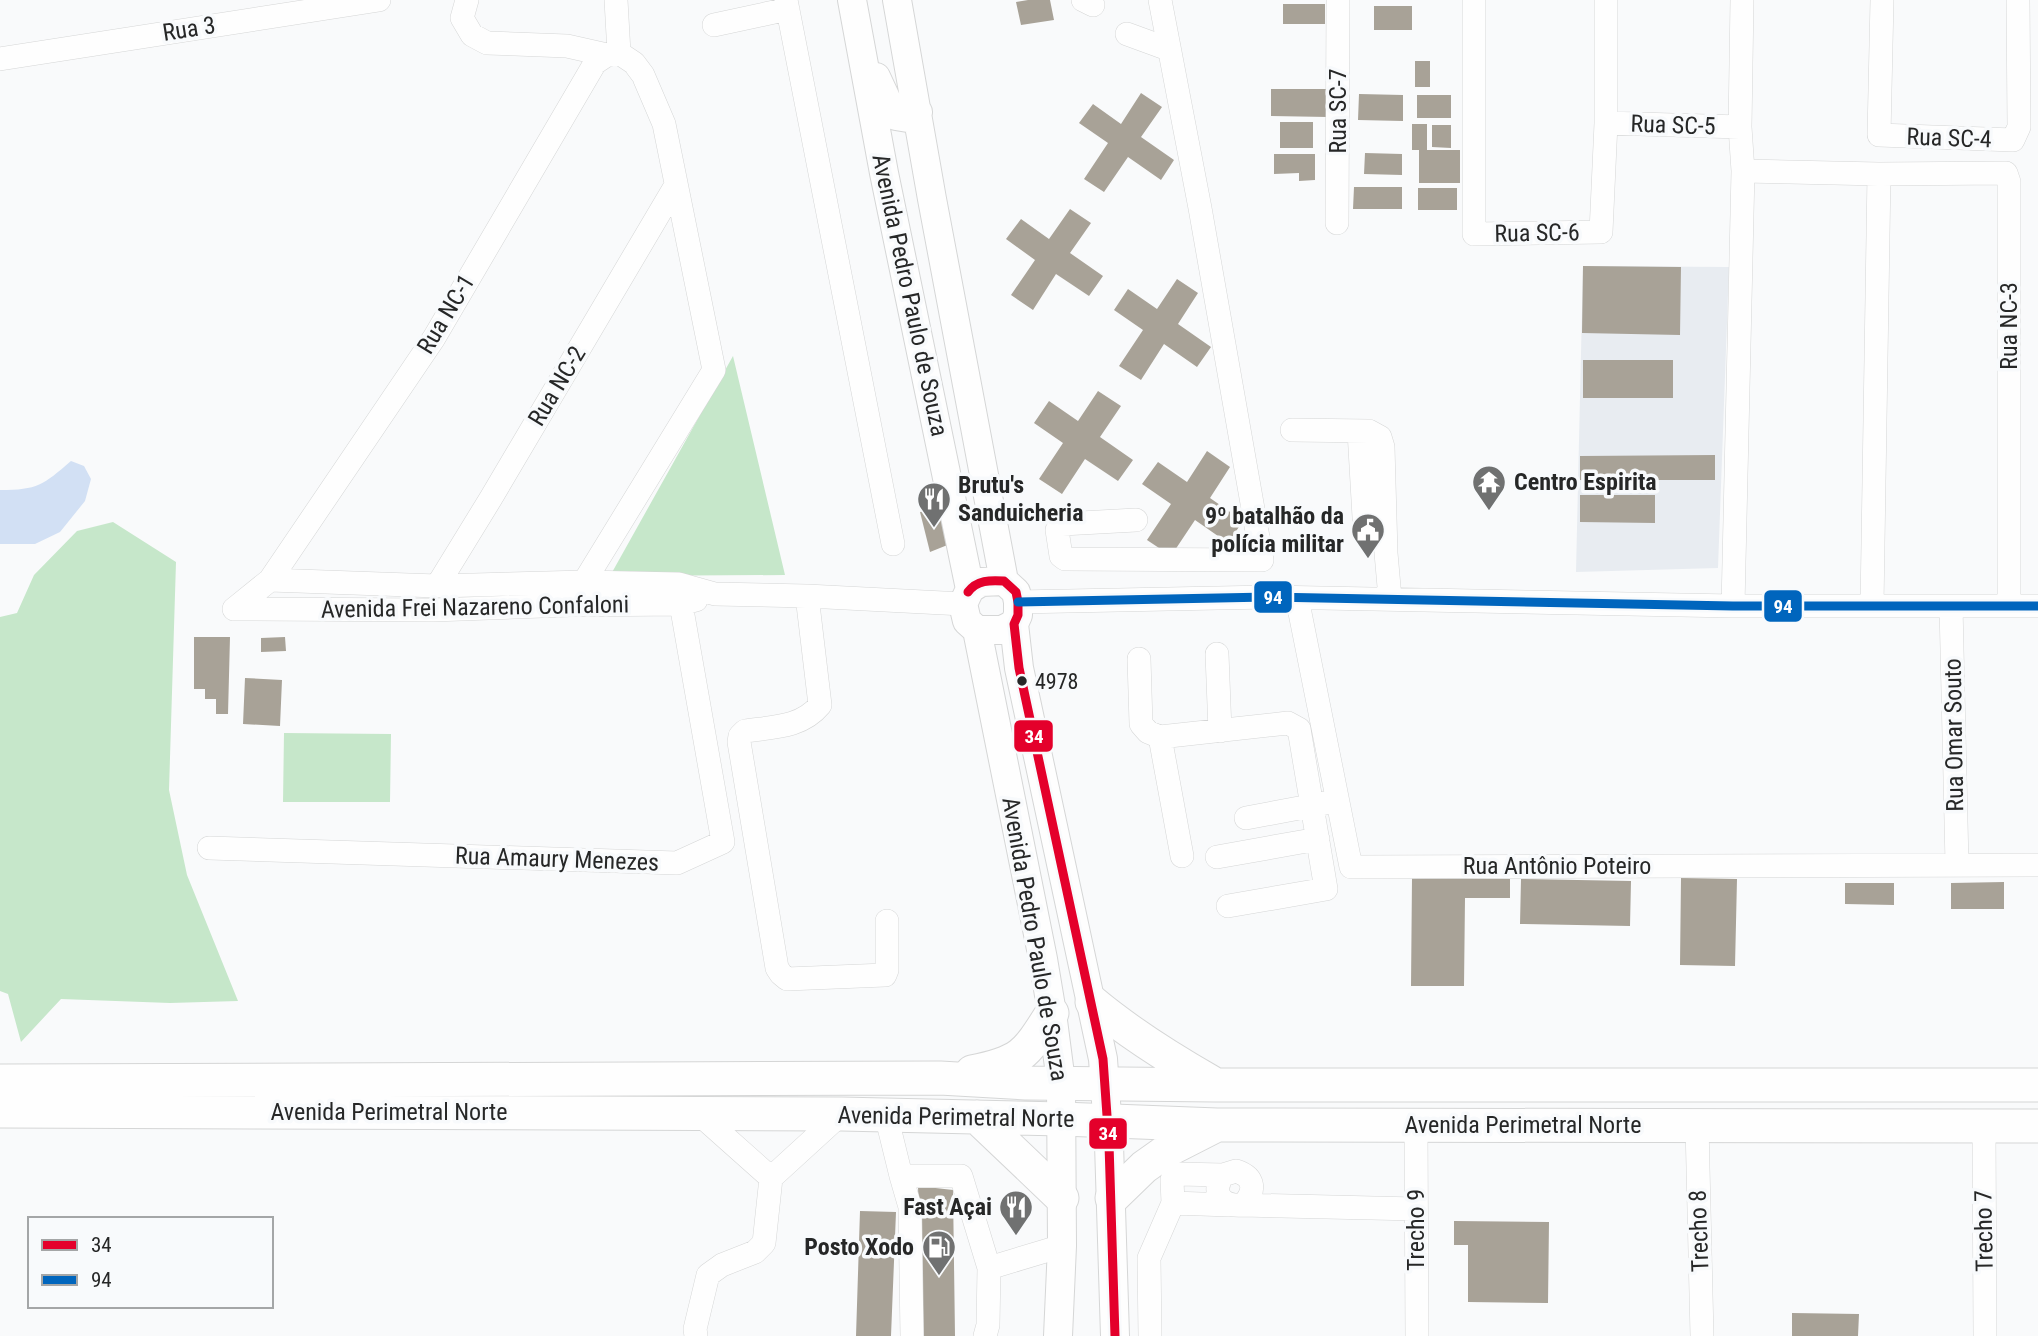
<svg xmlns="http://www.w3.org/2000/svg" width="2038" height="1336" viewBox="0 0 2038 1336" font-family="'Roboto Condensed',sans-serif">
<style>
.built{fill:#e8ecf1}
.green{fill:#c6e7ca}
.water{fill:#d2e0f4}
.building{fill:#a8a297}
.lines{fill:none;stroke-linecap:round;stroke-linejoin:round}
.minor-casing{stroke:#d5d6d6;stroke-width:24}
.major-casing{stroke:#d5d6d6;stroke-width:30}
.highway-casing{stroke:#d5d6d6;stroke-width:35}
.minor{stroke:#fefefe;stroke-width:23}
.major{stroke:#fefefe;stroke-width:28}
.highway{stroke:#fefefe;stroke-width:33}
.bus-1-casing{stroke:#f8fafc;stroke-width:14}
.bus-2-casing{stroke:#f8fafc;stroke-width:14}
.bus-1{stroke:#e4002b;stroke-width:9}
.bus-2{stroke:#0065bd;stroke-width:9}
.bus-dot{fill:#262727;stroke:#f8fafc;stroke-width:2.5}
.labels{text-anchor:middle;stroke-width:7;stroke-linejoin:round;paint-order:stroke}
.bus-label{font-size:22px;fill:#262727;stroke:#f8fafc;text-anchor:start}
.street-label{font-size:24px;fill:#262727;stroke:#f8fafc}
.poi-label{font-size:24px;font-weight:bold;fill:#262727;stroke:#f8fafc;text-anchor:end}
.line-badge{stroke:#f8fafc;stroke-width:2.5}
.badge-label{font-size:19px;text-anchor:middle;font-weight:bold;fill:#fff}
</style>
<rect width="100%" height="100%" fill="#f9fafb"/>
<path class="built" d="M1583,266L1729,267L1718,568L1576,572Z"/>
<path class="green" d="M733,356L785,575L610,576Z
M113,522L176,562L169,790L187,875L238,1001L170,1003L61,999L21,1042L8,994L0,991V617L17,613L34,575L77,531Z
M284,733L391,734L390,802H283Z"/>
<path class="water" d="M71,461L84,466L91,479L85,501L60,532L35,544H0V490C38,490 43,485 71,461Z"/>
<path class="building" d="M1028,0H1050L1054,20L1021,25L1016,2Z
M1283,4H1325V24H1283Z
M1374,6H1412V30H1374Z
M1415,61H1430V87H1415Z
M1271,89H1329L1328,117L1271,116Z
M1141,93L1162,107L1141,137L1174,160L1161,180L1128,157L1104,192L1084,179L1108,143L1079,123L1093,104L1121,124Z
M1359,94L1403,95V121L1358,120Z
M1417,95H1451V118H1417Z
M1280,122H1313V148H1280Z
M1412,124H1427V150H1460V183H1419V150H1412Z
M1432,125H1451V148L1432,147Z
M1365,153L1402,154V175L1364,174Z
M1274,154H1315V180L1299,181V173L1274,174Z
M1354,187H1402V209H1353Z
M1418,188H1457V210H1418Z
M1070,209L1091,223L1070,253L1103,276L1089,296L1056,274L1033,310L1011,295L1035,260L1006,239L1021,219L1049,239Z
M1583,266L1681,267L1680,335L1582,333Z
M1177,279L1198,293L1178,324L1211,347L1197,367L1164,344L1141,380L1119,366L1143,330L1114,310L1128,289L1157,309Z
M1583,360H1673V398H1583Z
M1098,391L1121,406L1100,437L1133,460L1118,481L1085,459L1062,494L1039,479L1063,443L1034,423L1049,401L1078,421Z
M1207,451L1230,467L1210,498L1243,521L1228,543L1195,520L1171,556L1147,540L1171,504L1142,484L1158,462L1187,482Z
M1715,455V480H1580V456Z
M1580,495H1655V523L1580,522Z
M941,508L950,544L930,552L920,512Z
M194,637H230L228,714H216V699H205V689H194Z
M285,637L286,651L261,652V638Z
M245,678L282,680L280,726L243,724Z
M1412,878L1510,879V898H1465L1464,986H1411Z
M1681,878L1737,879L1735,966L1680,965Z
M1521,879L1631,881L1630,926L1520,924Z
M2004,882V909H1951V883Z
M1845,883H1894V905L1845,904Z
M918,1186L953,1190L955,1336H922Z
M860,1211L896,1212L891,1336H856Z
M1454,1221L1549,1222L1548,1303L1468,1302V1245H1454Z
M1792,1313L1859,1314L1858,1336H1792Z"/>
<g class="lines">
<g class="minor-casing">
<path id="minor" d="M467,0L462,18L472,35L487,43L567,46L607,55
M616,0L619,53
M786,0L893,544
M1083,0L1093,5
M1474,0V234L1601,232L1606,123V0
M1882,0L1879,135L2013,140L2019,127L2018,0
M714,25L788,9
M1127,34L1168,49
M0,59L379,0
M1606,123L1740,127L1742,0
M1740,127L1743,171
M1337,223L1338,0
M1292,430L1369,431L1380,437L1383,447L1386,553L1390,598
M1359,431L1364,517C1367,529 1374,531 1385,532
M1136,520L1062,524L1057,530L1061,556L1065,559L1262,560L1200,208L1160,0
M270,580L437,586L584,582L679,584L715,594L807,596L963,604
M437,586L491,498L676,185
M807,596L820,705C801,728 772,727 745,731L740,736L739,742L777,968L781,974L787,979L885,975L887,970V921
M1297,598L1351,867L2038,865
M1018,602L1268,597L1733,606H2038
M570,605L714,370L664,124L643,75L634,63L619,53
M1872,605L1879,174
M1733,606L1743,171L1879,174L2006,173L2009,182V606
M1951,606L1957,864
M234,609L270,580L434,338L595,63L607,55L619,53
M234,609L433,610L570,605L681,604L696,600
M1217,654L1220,731
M1139,659L1141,724L1148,732L1160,737
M1246,818L1326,803
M209,848L677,863L723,842L681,604L679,584
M1182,856L1160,737L1288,723L1299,729L1326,889L1228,906
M1217,857L1318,839
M698,1113L771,1178
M886,1115L901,1176H961L989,1268
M1416,1124L1417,1336
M1697,1125L1702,1336
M1984,1126L1985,1336
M1223,1175C1211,1193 1221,1207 1243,1205C1256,1191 1255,1177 1236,1171L1223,1175L1178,1174L1172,1180L1173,1203L1229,1205
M901,1176L910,1207L912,1336
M1243,1205L1416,1209
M696,1336L695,1329L708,1275L722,1265L755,1252L764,1243L771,1178L841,1114
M985,1336L988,1325L989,1268L1062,1246
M1150,1336L1149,1258L1173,1203"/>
</g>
<g class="major-casing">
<path id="major" d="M852,0L884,173L970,589
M897,0L932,199L1004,581
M876,77L890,107L896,116L908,118L918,112
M1014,624L1002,630H977L967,621L963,604L970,589L981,582L1004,581L1016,592L1018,602V615L1014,624L1019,668L1103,1059L1109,1144L1115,1336
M977,630L1043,959L1052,1013L1061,1082L1062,1246L1058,1336"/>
</g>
<g class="highway-casing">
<path id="highway" d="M1092,1002C1129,1033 1169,1058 1211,1082
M972,1072C1022,1062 1026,1054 1052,1013
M0,1081L940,1078L1026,1083L1216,1085H2038
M0,1111L841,1114L1062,1119L1217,1125L2038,1126
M977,1117L1062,1198
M1112,1198L1144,1167L1168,1150L1215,1126"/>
</g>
<use href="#minor" class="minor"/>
<use href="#major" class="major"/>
<use href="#highway" class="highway"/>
<g class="bus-1-casing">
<path id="bus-1" d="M968,592C977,580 990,580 1004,581L1016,592L1018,602V615L1014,624L1019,668L1103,1059L1109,1144L1115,1336"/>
</g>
<g class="bus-2-casing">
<path id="bus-2" d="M1018,602L1268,597L1733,606H2038"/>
</g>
<use href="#bus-1" class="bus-1"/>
<use href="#bus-2" class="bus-2"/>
</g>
<defs>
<g id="temple-pin" transform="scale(1.75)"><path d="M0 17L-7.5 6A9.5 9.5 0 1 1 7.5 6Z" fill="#707171" stroke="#f8fafc"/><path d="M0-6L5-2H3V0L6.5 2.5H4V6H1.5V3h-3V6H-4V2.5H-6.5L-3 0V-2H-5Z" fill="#fff"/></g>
<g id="restaurant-pin" transform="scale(1.75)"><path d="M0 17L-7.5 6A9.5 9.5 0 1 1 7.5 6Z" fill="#707171" stroke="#f8fafc"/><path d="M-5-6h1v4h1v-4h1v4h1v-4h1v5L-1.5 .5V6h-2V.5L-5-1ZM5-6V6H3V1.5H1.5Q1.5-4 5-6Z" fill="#fff"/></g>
<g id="civic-pin" transform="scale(1.75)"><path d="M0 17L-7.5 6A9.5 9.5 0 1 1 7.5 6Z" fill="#707171" stroke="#f8fafc"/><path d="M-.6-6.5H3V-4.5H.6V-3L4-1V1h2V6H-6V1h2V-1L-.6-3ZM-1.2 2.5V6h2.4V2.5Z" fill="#fff"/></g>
<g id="fuel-pin" transform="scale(1.75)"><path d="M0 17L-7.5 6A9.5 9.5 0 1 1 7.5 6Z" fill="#707171" stroke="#f8fafc"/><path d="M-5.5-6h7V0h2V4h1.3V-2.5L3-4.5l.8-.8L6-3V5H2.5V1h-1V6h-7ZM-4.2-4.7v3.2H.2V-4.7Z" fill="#fff"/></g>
</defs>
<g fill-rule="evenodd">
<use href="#temple-pin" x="1489" y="482"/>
<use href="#restaurant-pin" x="934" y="499"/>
<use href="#civic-pin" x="1368" y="530"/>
<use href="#restaurant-pin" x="1016" y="1207"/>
<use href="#fuel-pin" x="939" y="1247"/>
</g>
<circle class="bus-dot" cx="1022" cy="681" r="6"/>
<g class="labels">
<g class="bus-label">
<text x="1035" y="689">4978</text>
</g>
<g class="street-label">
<text transform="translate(189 29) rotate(-9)" y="8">Rua 3</text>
<text transform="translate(1338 111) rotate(-90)" y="8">Rua SC-7</text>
<text transform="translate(1673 125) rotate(2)" y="8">Rua SC-5</text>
<text transform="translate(1949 138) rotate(2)" y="8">Rua SC-4</text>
<text transform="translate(1537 233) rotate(-1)" y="8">Rua SC-6</text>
<text transform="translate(910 295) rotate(78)" y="8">Avenida Pedro Paulo de Souza</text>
<text transform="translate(446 314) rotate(-59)" y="8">Rua NC-1</text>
<text transform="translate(2009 326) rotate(-90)" y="8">Rua NC-3</text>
<text transform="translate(557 386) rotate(-59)" y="8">Rua NC-2</text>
<text transform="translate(475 607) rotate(-1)" y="8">Avenida Frei Nazareno Confaloni</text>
<text transform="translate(1954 735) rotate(-91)" y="8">Rua Omar Souto</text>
<text transform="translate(557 859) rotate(2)" y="8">Rua Amaury Menezes</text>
<text x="1557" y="874">Rua Antônio Poteiro</text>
<text transform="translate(1035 939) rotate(80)" y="8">Avenida Pedro Paulo de Souza</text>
<text x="389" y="1120">Avenida Perimetral Norte</text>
<text transform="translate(956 1117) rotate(1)" y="8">Avenida Perimetral Norte</text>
<text x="1523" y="1133">Avenida Perimetral Norte</text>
<text transform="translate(1416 1230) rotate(-90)" y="8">Trecho 9</text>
<text transform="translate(1699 1231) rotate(-92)" y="8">Trecho 8</text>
<text transform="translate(1984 1231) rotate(-91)" y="8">Trecho 7</text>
</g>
<g class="poi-label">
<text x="1514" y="490" text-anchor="start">Centro Espirita</text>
<text x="958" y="493" text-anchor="start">Brutu's<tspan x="958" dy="28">Sanduicheria</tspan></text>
<text x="1344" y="524">9º batalhão da<tspan x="1344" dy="28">polícia militar</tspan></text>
<text x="992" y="1215">Fast Açai</text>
<text x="914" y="1255">Posto Xodo</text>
</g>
</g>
<g class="line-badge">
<rect x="1253" y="580" width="40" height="34" rx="7" fill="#0065bd"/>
<rect x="1763" y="589" width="40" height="34" rx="7" fill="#0065bd"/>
<rect x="1013" y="719" width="41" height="34" rx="7" fill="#e4002b"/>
<rect x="1088" y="1117" width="40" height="33" rx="7" fill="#e4002b"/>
</g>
<g class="badge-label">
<text x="1273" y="604">94</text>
<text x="1783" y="613">94</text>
<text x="1034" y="743">34</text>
<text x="1108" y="1140">34</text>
</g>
<rect x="28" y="1217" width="245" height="91" fill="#f8fafc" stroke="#a4a6a7" stroke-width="2"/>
<rect x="42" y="1240" width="35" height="10" fill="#e4002b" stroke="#a4a6a7" stroke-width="2"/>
<text x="91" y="1252" font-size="21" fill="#262727">34</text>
<rect x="42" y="1275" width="35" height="10" fill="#0065bd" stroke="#a4a6a7" stroke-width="2"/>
<text x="91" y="1287" font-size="21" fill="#262727">94</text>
</svg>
